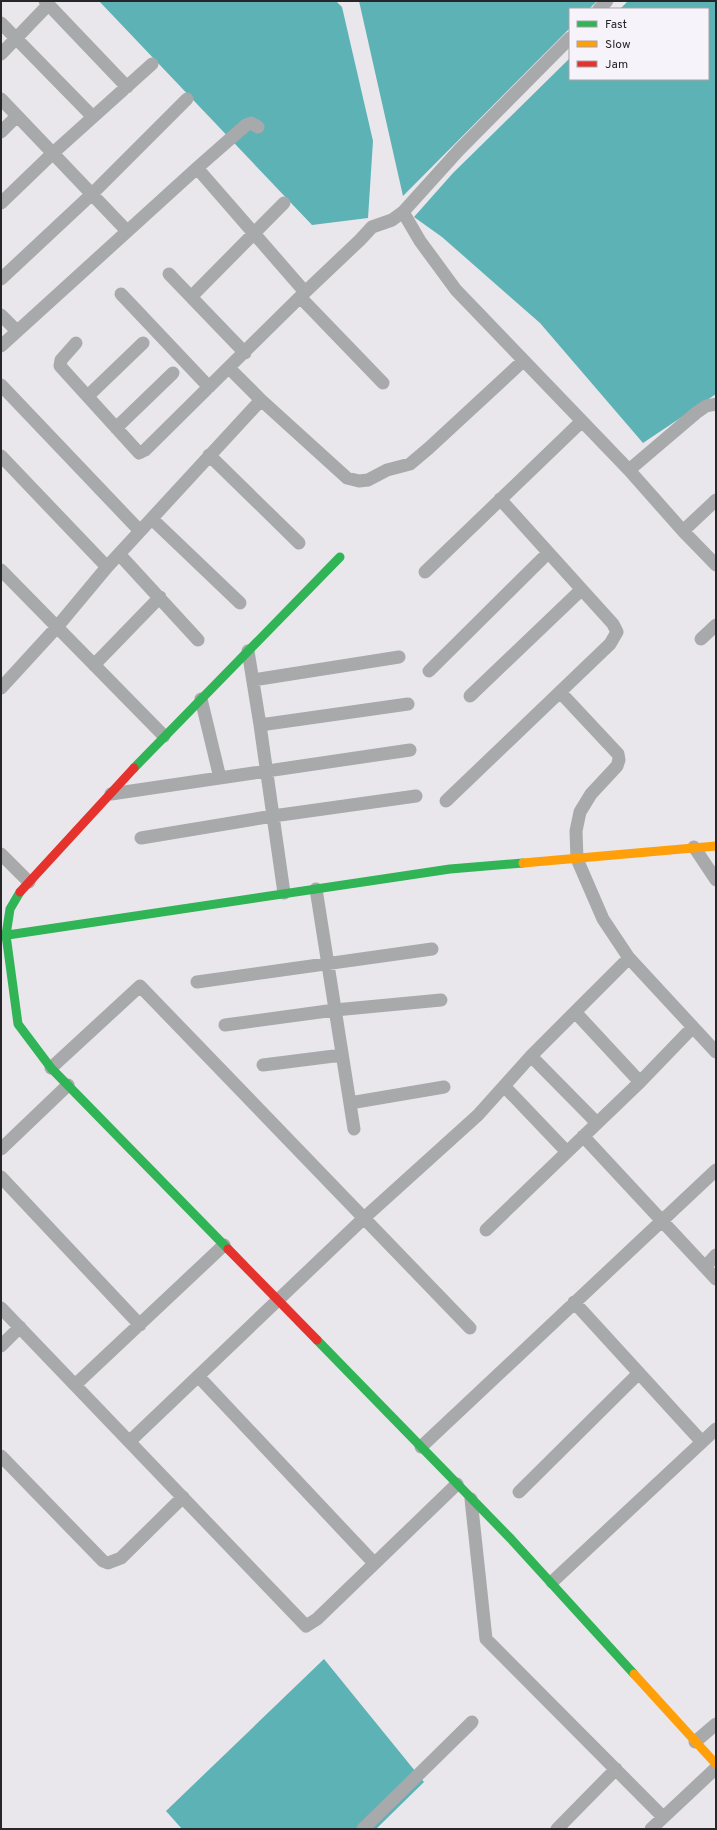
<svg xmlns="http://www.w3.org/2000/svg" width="717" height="1830" viewBox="0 0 717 1830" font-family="Overpass,sans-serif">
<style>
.water{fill:#5cb2b5}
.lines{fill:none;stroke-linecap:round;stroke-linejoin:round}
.street{stroke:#a8a9aa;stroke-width:13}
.fast{stroke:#30b455;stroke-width:9}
.slow{stroke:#ff9f0a;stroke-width:9}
.jam{stroke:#e5322d;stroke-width:9}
</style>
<rect width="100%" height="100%" fill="#e9e7eb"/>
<path class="water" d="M99,1H336L342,7L373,141L368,218L312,225Z
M359,1H597L589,9H570V28L403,196Z
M628,1H716V394L643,443L540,323L442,237L414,217L453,173L570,58V79H708V9H620Z
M324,1659L424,1782L376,1829H182L166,1811Z"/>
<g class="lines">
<path class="street" d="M45,1L127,87
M599,9L607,1
M1,23L93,117
M1,54L48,5
M1,99L127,231
M1,132L17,116
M197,168L305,292
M1,203L53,153L152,64
M403,212L420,241L456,290L629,470L683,531L716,565
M169,274L245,353
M1,279L92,194L187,99
M121,294L209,387
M191,297L284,203
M300,297L383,383
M1,315L17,331
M76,343L61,360L60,366L89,398
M143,343L91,393L89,398L139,453L145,450L305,292L360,240L372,227L392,220L403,212L459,150L570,38
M1,346L197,168L246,125L251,123L258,127
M229,368L261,400L347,478L359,481L368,480L387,470L410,464L429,448L523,361
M1,385L140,531
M116,428L173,373
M209,455L299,543
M1,456L107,567
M629,470L696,413L706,406L716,404
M152,519L240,603
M683,531L716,500
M119,554L198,640
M1,570L164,736
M425,572L582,421
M701,639L716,625
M248,651L260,725L284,893
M94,665L160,597
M429,671L548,553
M253,680L399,657
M1,688L57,627L107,567L261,400
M560,692L618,754L619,760L617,766L591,794L580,812L576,831L577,859L603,919L629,958L716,1052
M470,696L581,590
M201,699L220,778
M260,725L408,704
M111,794L410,750
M446,801L610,644L617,632L613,624L500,499
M141,838L273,816L416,796
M694,847L716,880
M1,854L29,882
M316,889L354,1129
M197,982L432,949
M576,1013L640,1082
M225,1025L335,1010L441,1000
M531,1056L597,1123
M263,1065L342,1055
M51,1068L140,986L470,1328
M504,1086L567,1152
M350,1103L444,1087
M583,1136L716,1279
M1,1149L68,1085
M1,1177L140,1325
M486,1230L640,1082L693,1027
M705,1267L716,1255
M574,1302L702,1442
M1,1308L306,1626L317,1619L457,1484
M1,1346L20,1327
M198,1376L374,1563
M75,1385L224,1245
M130,1441L364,1218L478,1115L531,1056L629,958
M421,1447L716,1170
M1,1456L103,1561L108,1563L121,1558L183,1497
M519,1492L639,1373
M471,1499L486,1639L663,1817
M552,1582L716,1429
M695,1742L716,1724
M363,1829L472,1722
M557,1829L616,1769
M651,1829L716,1768"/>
<path class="fast" d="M134,768L340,557
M20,892L10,909L6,935L18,1024L51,1068L228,1249
M1,936L450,869L523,863
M317,1340L511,1539L634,1674"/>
<path class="slow" d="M523,863L716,846
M634,1674L716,1764"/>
<path class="jam" d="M20,892L134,768
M228,1249L317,1340"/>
</g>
<rect width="717" height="1830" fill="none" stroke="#272628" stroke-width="4"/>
<rect x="569" y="8" width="140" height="72" fill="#f7f3fa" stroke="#a4a1a6"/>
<rect x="577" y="21" width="20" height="6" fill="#30b455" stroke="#a4a1a6"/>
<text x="605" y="28" font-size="12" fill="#272628">Fast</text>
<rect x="577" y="41" width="20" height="6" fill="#ff9f0a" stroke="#a4a1a6"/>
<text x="605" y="48" font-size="12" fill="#272628">Slow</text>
<rect x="577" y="61" width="20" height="6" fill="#e5322d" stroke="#a4a1a6"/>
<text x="605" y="68" font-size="12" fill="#272628">Jam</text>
</svg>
